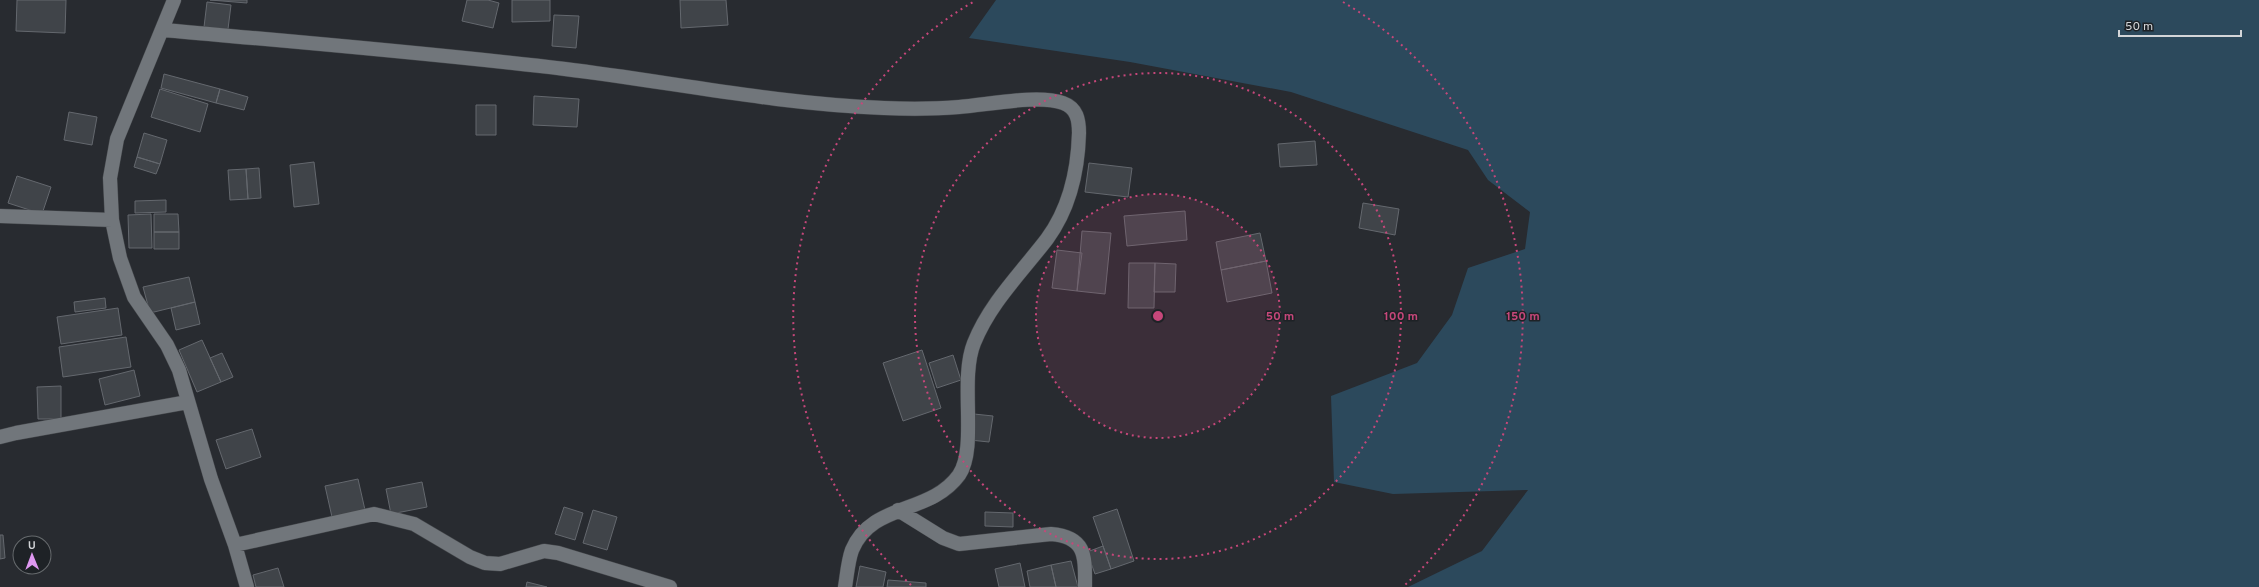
<svg xmlns="http://www.w3.org/2000/svg" width="2259" height="587" viewBox="0 0 2259 587" font-family="Overpass,sans-serif">
<style>
.water{fill:#2c495c}
.building{fill:#404449;stroke:#64686e}
.lines{fill:none;stroke-linecap:round;stroke-linejoin:round}
.street-casing{stroke:#43464a;stroke-width:15}
.street{stroke:#71767b;stroke-width:14}
.ring{fill:none;stroke:#c6477a;stroke-width:2;stroke-dasharray:2 4}
.centre{fill:#c6477a;stroke:#1e2226;stroke-width:2}
.ring-label{font-size:12px;text-anchor:middle;font-weight:bold;fill:#c6477a;stroke:#1e2226;stroke-width:3;stroke-linejoin:round;paint-order:stroke}
</style>
<rect width="100%" height="100%" fill="#282b30"/>
<path class="water" d="M996,0H2259V587H1408L1482,551L1528,490L1393,494L1334,482L1331,396L1417,363L1452,315L1468,268L1525,249L1530,212L1488,180L1468,150L1291,92L1130,62L969,38Z"/>
<path class="building" d="M17,0H66L65,33L16,31Z
M210,0H247V3Z
M467,0H488L499,3L493,28L462,21Z
M512,0H550V21L512,22Z
M680,0H726L728,25L681,28Z
M207,2L231,5L228,29L204,27Z
M554,15L579,16L576,48L552,46Z
M164,74L220,89L216,103L161,88Z
M160,89L208,104L200,132L151,117Z
M220,89L248,97L244,110L216,103Z
M534,96L579,99L577,127L533,125Z
M476,105H496V135H476Z
M69,112L97,117L92,145L64,140Z
M144,133L167,140L160,164L137,157Z
M1315,141L1317,165L1280,167L1278,144Z
M137,157L160,164L156,174L134,167Z
M314,162L319,204L294,207L290,165Z
M1089,163L1132,168L1128,197L1085,192Z
M259,168L261,198L248,199L246,169Z
M246,169L248,199L230,200L228,170Z
M17,176L51,187L42,214L8,203Z
M166,200V212L135,213V201Z
M1363,203L1399,209L1395,235L1359,228Z
M1185,211L1187,240L1127,246L1124,216Z
M151,214L152,248H129L128,215Z
M154,214H178L179,232H154Z
M1082,231L1111,233L1105,294L1077,291Z
M154,232H179V249H154Z
M1260,233L1266,261L1221,270L1216,242Z
M1057,250L1082,253L1077,291L1052,288Z
M1266,261L1272,293L1227,302L1221,270Z
M1129,263H1155L1154,308H1128Z
M1155,263L1176,264L1175,292H1154Z
M189,277L195,302L150,313L143,287Z
M105,298L106,308L75,312L74,302Z
M195,302L200,324L176,330L171,308Z
M118,308L122,335L61,344L57,317Z
M126,337L131,367L63,377L59,347Z
M202,340L221,382L197,392L179,350Z
M922,350L941,408L903,421L883,363Z
M222,353L233,377L221,382L210,358Z
M953,355L961,380L937,388L929,363Z
M134,370L140,396L105,405L99,379Z
M61,386V419H38L37,387Z
M974,414L993,416L989,442L970,440Z
M252,429L261,457L226,469L216,440Z
M358,479L365,510L332,517L325,486Z
M422,482L427,507L391,514L386,489Z
M564,507L583,513L575,540L555,534Z
M1117,509L1134,561L1111,569L1093,517Z
M593,510L617,517L607,550L583,543Z
M985,512L1013,513V527L985,526Z
M0,535H3L5,558L0,559Z
M1103,546L1111,569L1095,574L1087,552Z
M1071,561L1078,587H1056L1051,565Z
M1020,563L1025,587H999L995,569Z
M1051,565L1056,587H1030L1027,571Z
M860,566L886,572L883,587H856Z
M278,568L284,587H256L253,575Z
M888,580L926,583V587H887Z
M527,582L547,587H526Z"/>
<g class="lines">
<g class="street-casing">
<path id="street" d="M174,0L117,139L110,178L112,220L120,258L134,297L167,345L179,370L211,479L235,545L247,587
M163,30C297,42 431,53 565,69C671,82 777,104 884,108C909,109 934,109 959,107C987,105 1038,94 1063,103C1077,108 1079,120 1079,133C1078,170 1069,209 1047,239C1021,273 990,303 974,343C959,380 978,447 959,475C930,515 872,502 852,550C848,561 847,575 845,587
M0,216L112,220
M0,437L16,433L188,402
M898,510L943,538L959,544L1051,534C1087,537 1085,557 1085,587
M235,545L374,514L414,524L470,557L485,563L500,564L544,551L558,553L670,587"/>
</g>
<use href="#street" class="street"/>
</g>
<circle cx="1158" cy="316" r="122" fill="#c6477a" fill-opacity=".12"/>
<g class="ring">
<circle cx="1158" cy="316" r="122"/>
<circle cx="1158" cy="316" r="243"/>
<path d="M911 585A365 365 0 0 1 973 2M1343 2A365 365 0 0 1 1405 585"/>
</g>
<circle cx="1158" cy="316" r="6" class="centre"/>
<g class="ring-label">
<text x="1280" y="320">50 m</text>
<text x="1401" y="320">100 m</text>
<text x="1523" y="320">150 m</text>
</g>
<g transform="translate(32 555) rotate(359)"><circle r="19" fill="#1e2226" stroke="#666a6d"/>
<path d="M0-3L7 15L0 10L-7 15Z" fill="#df98f1"/>
<text y="-6" font-size="11" font-weight="bold" text-anchor="middle" fill="#d3d5d8">U</text>
</g>
<path d="M2119 30v6h122v-6" fill="none" stroke="#d3d5d8" stroke-width="2"/>
<text x="2125" y="30" font-size="12" fill="#d3d5d8" stroke="#1e2226" stroke-width="3" paint-order="stroke">50 m</text>
</svg>
